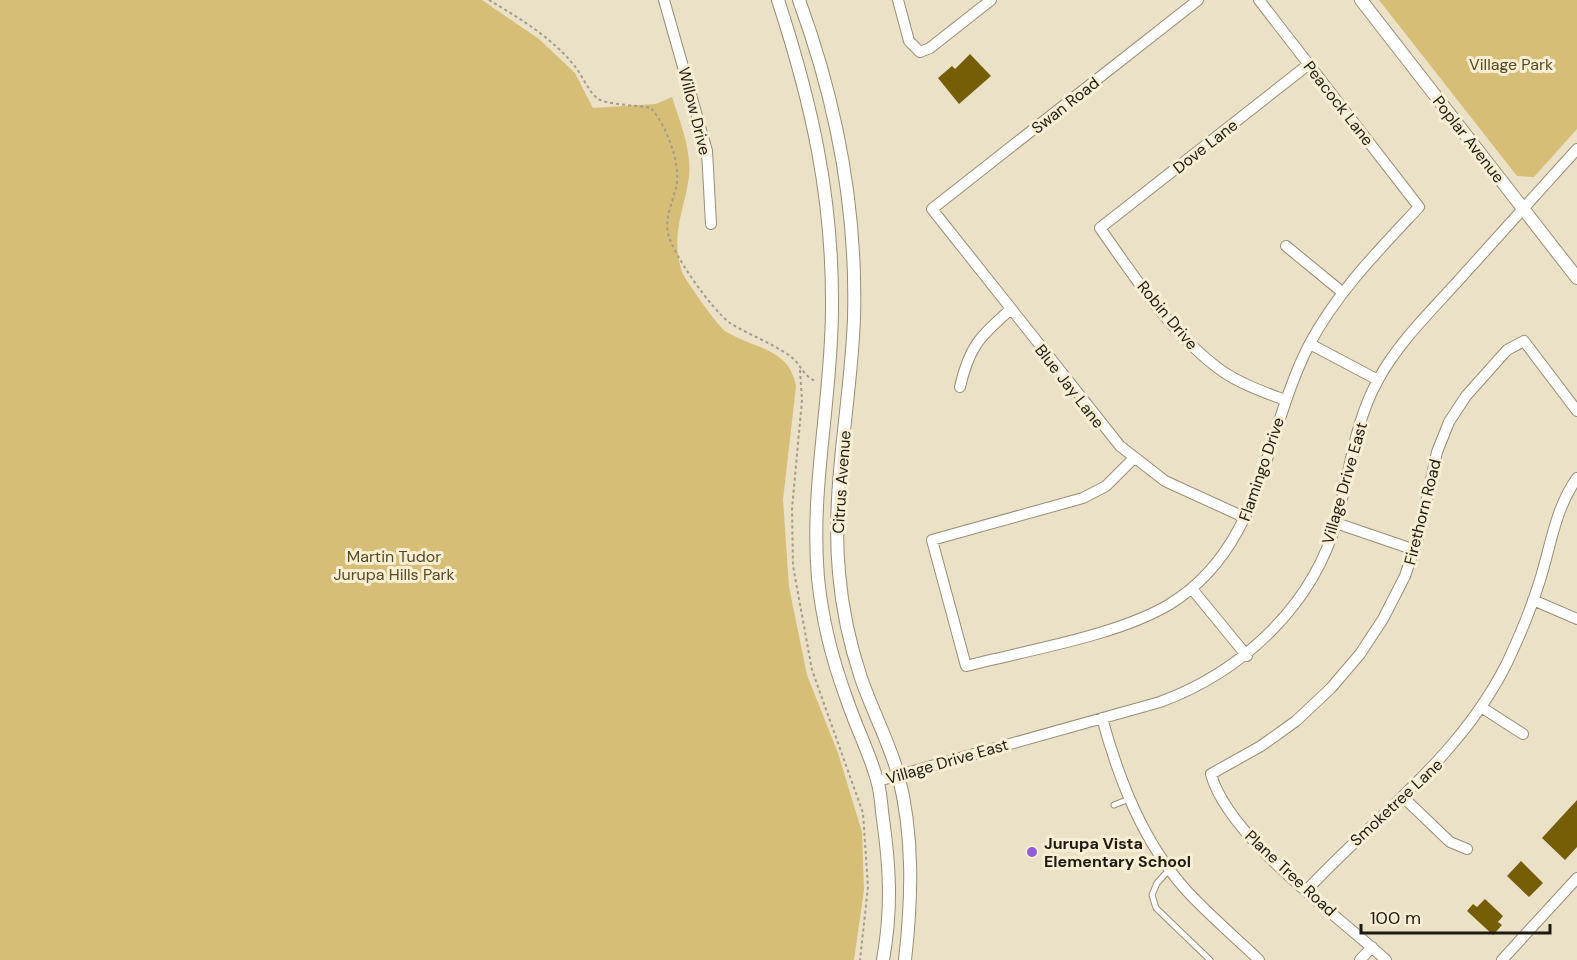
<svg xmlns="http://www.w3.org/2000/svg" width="1577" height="960" viewBox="0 0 1577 960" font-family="'DM Sans',sans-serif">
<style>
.green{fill:#d7be77}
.building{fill:#765e06}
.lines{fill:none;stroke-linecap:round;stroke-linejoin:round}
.service-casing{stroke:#978e76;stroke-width:7}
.minor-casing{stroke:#978e76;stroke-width:12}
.tertiary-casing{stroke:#978e76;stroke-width:14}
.path{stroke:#a39c88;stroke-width:2;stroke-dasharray:3 3;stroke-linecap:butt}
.service{stroke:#fff;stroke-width:5}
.minor{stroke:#fff;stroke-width:10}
.tertiary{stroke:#fff;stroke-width:12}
.poi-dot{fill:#905dd6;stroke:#f7eed4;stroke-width:2}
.labels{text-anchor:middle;stroke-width:6;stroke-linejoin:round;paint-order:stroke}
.park-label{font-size:16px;fill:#574920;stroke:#f7eed4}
.street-label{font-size:16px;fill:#1d1a11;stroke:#f7eed4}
.poi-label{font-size:16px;font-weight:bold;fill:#1d1a11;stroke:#f7eed4;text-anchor:start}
</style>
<rect width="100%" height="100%" fill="#eae1c7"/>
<path class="green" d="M0,0H482L539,39L575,73L593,108L656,104L672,97C680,122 692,151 689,177C684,212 670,234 682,272C686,281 717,325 725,331C753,349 789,347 796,386L783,500L789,587L807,675L838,753L862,832L864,890L854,960H0Z
M1379,0H1577V129L1534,177L1517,176Z"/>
<path class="building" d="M970,54L991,76L959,104L938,78L952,66L955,69Z
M1577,800V847L1565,860L1542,838Z
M1521,861L1543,883L1529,897L1507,876Z
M1485,899L1503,916L1498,922L1502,925L1493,935L1467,911L1473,904L1477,907Z"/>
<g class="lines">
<g class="service-casing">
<path id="service" d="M1114,805L1129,799
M1170,869L1157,883L1152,895L1156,908L1210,960"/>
</g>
<g class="minor-casing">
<path id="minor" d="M664,0L707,151L711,224
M898,0L909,41L920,52L930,48L991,0
M1198,0L932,209L1120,446L1165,481L1246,518
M1286,246L1342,292
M1310,344L1378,380
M960,387C969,347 980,336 1010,310
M1285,400C1264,392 1241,384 1222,371C1172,335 1135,278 1100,228L1309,64
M1133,459L1106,486L1083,498L932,540L966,666C1027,650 1117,636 1170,604C1264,546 1263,435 1309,345C1337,292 1379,250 1419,207L1259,0
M1336,523L1415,550
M1192,589L1247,656
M1533,600L1577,619
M1481,707L1523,734
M1102,718C1119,780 1143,842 1186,890C1209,915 1235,937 1259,960
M878,781L1160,702C1242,672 1314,605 1337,519C1350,472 1354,423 1378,380C1398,343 1430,312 1458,281C1498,237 1537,193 1577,149
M1404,798L1450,842L1467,849
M1307,890C1377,815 1458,759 1506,665C1519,638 1531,609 1540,580C1551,545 1555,509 1577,478
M1360,960L1372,947
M1386,960C1338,916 1227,836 1211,774L1261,746L1296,721L1331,688L1360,654L1383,619L1405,576L1420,531L1437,452L1449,422L1466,396L1507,350L1524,341L1577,411
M1502,960L1577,878"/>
</g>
<g class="tertiary-casing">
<path id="tertiary" d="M778,0C812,104 833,198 832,308C832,398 810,487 818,578C822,618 832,659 846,697C855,725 869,751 877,780C881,792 881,806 883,819C890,869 892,909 883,960
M799,0C836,101 857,210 854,318C851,403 831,488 839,573C842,608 850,645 861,678C872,710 889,742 898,774C914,835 912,899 905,960
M1361,0L1577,278"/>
</g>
<path class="path" d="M489,0C519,18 551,37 573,64C582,74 587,90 597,98C605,105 638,105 651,108C666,125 682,165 676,188C672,203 665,218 668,233C672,254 713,311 730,323C749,335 772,343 790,356C801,364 802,375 815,381
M800,370L802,400L792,509L793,566L812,670L863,813L868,887L860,960"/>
<use href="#service" class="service"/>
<use href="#minor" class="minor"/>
<use href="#tertiary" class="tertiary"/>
</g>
<circle class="poi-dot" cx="1032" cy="852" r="6"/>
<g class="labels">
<g class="park-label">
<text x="1511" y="70">Village Park</text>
<text x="394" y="562">Martin Tudor<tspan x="394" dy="18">Jurupa Hills Park</tspan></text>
</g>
<g class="street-label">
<text transform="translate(1339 103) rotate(52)" y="6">Peacock Lane</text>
<text transform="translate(1065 105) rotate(-38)" y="6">Swan Road</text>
<text transform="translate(695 111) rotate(76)" y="6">Willow Drive</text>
<text transform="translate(1469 139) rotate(52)" y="6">Poplar Avenue</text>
<text transform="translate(1205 146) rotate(-38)" y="6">Dove Lane</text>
<text transform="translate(1168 315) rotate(50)" y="6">Robin Drive</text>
<text transform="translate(1070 386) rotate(52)" y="6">Blue Jay Lane</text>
<text transform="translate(1261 469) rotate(-71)" y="6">Flamingo Drive</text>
<text transform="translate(841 482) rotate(-86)" y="6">Citrus Avenue</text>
<text transform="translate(1344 483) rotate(-74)" y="6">Village Drive East</text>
<text transform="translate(1422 512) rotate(-76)" y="6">Firethorn Road</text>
<text transform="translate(947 761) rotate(-16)" y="6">Village Drive East</text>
<text transform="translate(1396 802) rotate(-43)" y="6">Smoketree Lane</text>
<text transform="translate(1291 873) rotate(43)" y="6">Plane Tree Road</text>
</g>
<g class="poi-label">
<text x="1044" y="849">Jurupa Vista<tspan x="1044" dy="18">Elementary School</tspan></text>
</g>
</g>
<path d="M1361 924v9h189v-9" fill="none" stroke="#1d1a11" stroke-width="3"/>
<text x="1370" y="924" font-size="18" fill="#1d1a11" stroke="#f7eed4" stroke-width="4.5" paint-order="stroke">100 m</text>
</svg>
